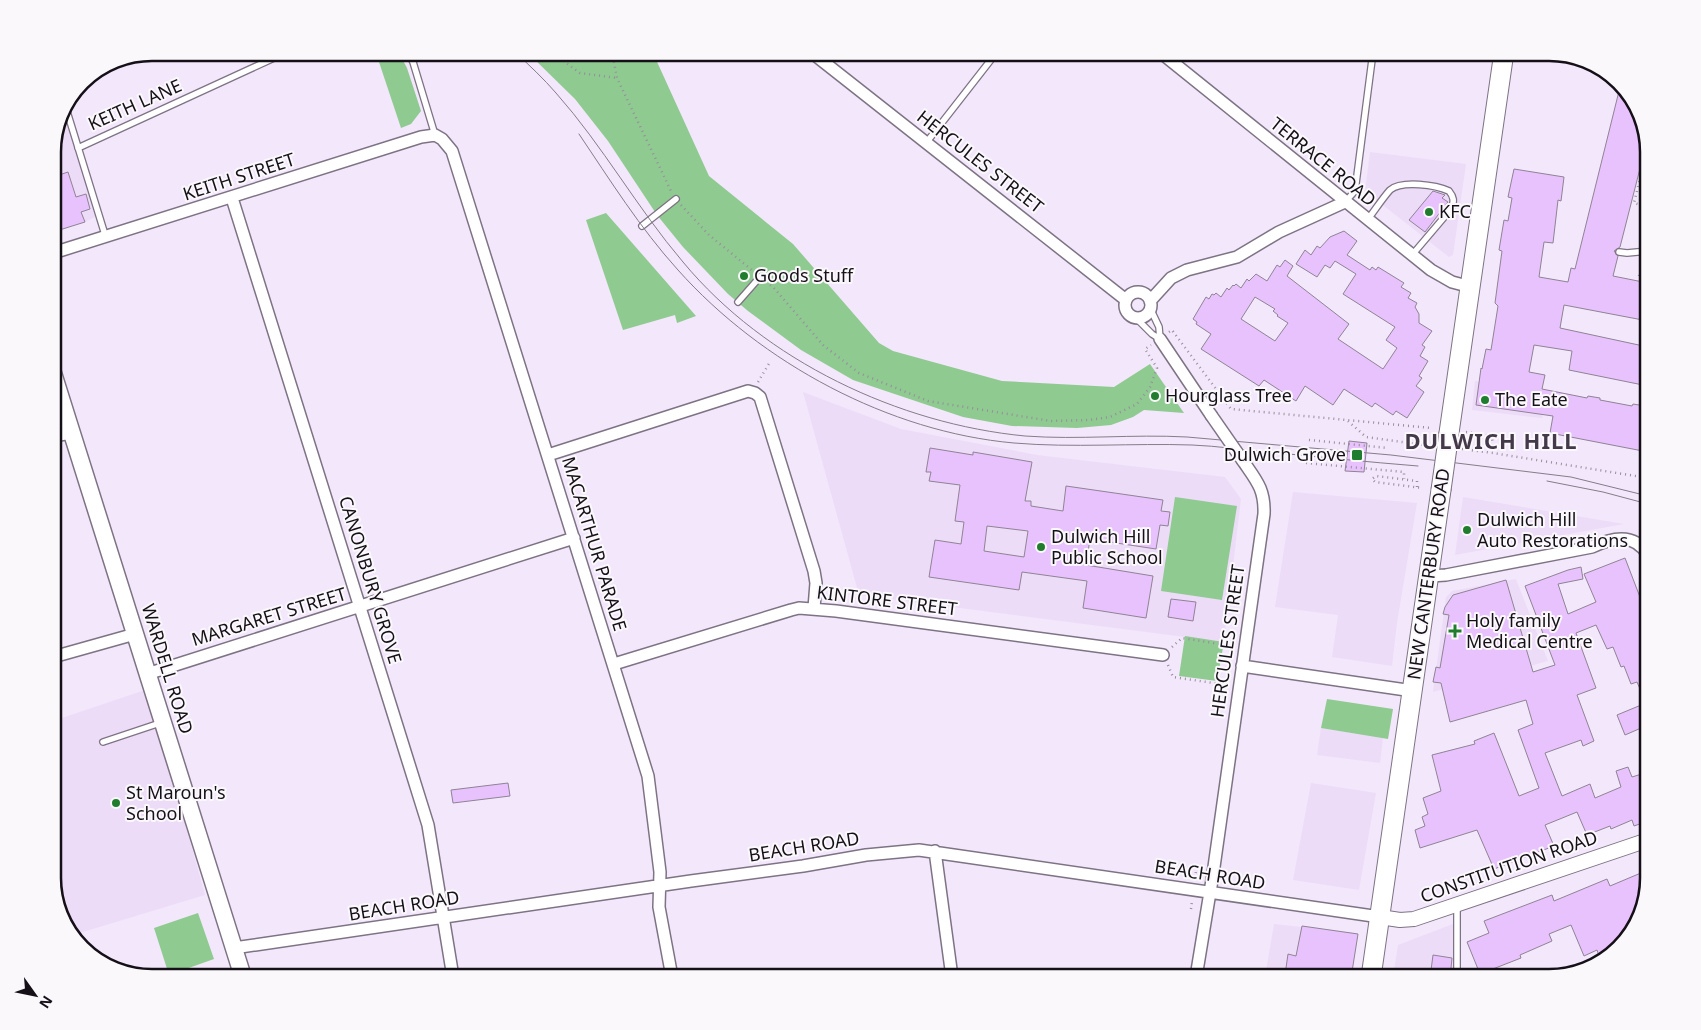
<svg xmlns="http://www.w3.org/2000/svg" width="1701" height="1030" viewBox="0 0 1701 1030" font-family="'Noto Sans',sans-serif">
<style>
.built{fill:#eddcf7}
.green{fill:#8fca91}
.building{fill:#e8c2fc;stroke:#8f8395;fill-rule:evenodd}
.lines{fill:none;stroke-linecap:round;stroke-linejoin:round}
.service-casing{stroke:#7e7384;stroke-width:8}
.minor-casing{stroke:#7e7384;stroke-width:14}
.tertiary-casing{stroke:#7e7384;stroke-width:16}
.secondary-casing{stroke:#7e7384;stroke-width:19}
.trunk-casing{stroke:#7e7384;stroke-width:21}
.path{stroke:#978e9c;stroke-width:2.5;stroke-dasharray:1 4;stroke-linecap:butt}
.service{stroke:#fff;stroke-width:5.5}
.minor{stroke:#fff;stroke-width:11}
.tertiary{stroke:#fff;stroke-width:14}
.secondary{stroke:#fff;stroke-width:16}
.trunk{stroke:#fff;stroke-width:19}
.tram{stroke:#857d8a;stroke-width:1}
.minor-bridge-casing{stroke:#7e7384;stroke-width:14;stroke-linecap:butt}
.trunk-bridge-casing{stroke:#7e7384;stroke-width:21;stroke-linecap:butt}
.minor-bridge{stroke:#fff;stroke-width:11}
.trunk-bridge{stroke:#fff;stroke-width:19}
.poi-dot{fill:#207d2d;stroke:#fbf8fc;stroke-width:2}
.labels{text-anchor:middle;stroke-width:4;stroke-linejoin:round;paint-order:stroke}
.street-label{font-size:18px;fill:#151017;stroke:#fbf8fc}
.poi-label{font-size:18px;fill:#151017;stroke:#fbf8fc;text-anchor:start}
.district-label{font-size:22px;font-weight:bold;letter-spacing:1px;fill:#433949;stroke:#fbf8fc}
.rim{fill:none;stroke:#151017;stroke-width:2.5}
</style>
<rect width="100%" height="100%" fill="#f3e7fb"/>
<path class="built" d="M65,105L99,215L85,222L53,232V146L63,108Z
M1370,152L1466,164L1453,255L1449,257L1365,191Z
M1475,381L1550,394L1542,418L1472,410Z
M803,392L901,429L1037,455L1225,477L1241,499L1224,642L859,595Z
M1293,492L1417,503L1397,623L1392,666L1332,657L1338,615L1275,607Z
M1463,497L1624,524L1455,555Z
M1516,579L1548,661L1433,692L1446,597L1452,591Z
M148,689L205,895L73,935L66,928L53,884V721Z
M1321,728L1383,738L1380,763L1317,755Z
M1311,783L1376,793L1359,890L1293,880Z
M1274,924L1357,933L1351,977H1265Z
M1453,924L1455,934V977H1393L1398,945Z"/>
<path class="green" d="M376,53H399L407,68L421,111L411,124L401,128Z
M528,53H653L709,176L793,244L879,343L893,351L1002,381L1114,387L1150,364L1184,413L1144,410L1133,417L1111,425L1077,428L1012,426L963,417L853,380L801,350L748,311L728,294L683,247L657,215L608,141L575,99Z
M606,213L696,316L677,323L675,315L623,330L586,220Z
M1175,497L1237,506L1222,600L1161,591Z
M1185,636L1224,642L1217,681L1179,676Z
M1327,699L1393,709L1388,739L1321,728Z
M198,913L214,959L169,975L154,928Z"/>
<path class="building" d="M1620,87L1635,102L1647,141L1620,247L1614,251L1618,256L1613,276L1648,283V321L1564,305L1560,328L1648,347V361L1643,385L1569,370L1572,351L1534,345L1529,372L1545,375L1542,389L1587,398L1588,396L1600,398V400L1632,406L1633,404L1645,406L1644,408L1648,409V452L1550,433L1553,416L1476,405L1481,368L1482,369L1486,349L1491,350L1498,306L1495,303L1502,251L1499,250L1504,220L1508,221L1512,198L1508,197L1514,169L1564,177L1561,201L1558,200L1553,243L1544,242L1539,277L1568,282L1571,268L1575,269Z
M68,172L76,197L86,194L90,209L81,212L85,222L53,232V177Z
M1433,191L1445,195L1442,198L1448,202L1425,232L1409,220Z
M1344,231L1357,241L1347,255L1370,270L1372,267L1376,270L1378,267L1404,283L1401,287L1411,293L1408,298L1417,303L1415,307L1419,314V323L1432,331L1422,345L1425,347L1420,356L1428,361L1419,376L1422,378L1416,386L1424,392L1407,418L1396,411L1393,415L1375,403L1372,407L1344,389L1333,405L1305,386L1296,401L1264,380L1259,386L1201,349L1211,334L1196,324L1197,322L1193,319L1206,297L1209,299L1212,294L1214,295L1216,293L1221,297L1227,288L1229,290L1233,285L1234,286L1236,284L1241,288L1247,279L1249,281L1256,274L1267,281L1277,265L1280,267L1285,260L1293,266L1287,276L1349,324L1338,339L1383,369L1397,348L1386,340L1395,327L1343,294L1356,274L1335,261L1330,268L1325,265L1317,277L1296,264L1305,250L1311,255L1317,246L1320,248L1330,237ZM1255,297L1275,309L1273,311L1278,315L1277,316L1288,323L1275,341L1241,319Z
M1349,441L1367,443L1364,472L1345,471Z
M930,448L973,455V452L1032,462L1025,501H1031V506L1063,511L1066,486L1163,500L1161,511L1170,512L1168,526L1160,525L1156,549L1090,539L1086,565L1153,576L1146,618L1083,608L1087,581L1022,572L1019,590L929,577L935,540L961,544L964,522L955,521L960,485L929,481L931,472H926ZM987,526L1028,531L1024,557L984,551Z
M1625,558L1648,618V725L1625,735L1617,715L1646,703L1637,682L1631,684L1624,666L1621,667L1613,647L1607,649L1596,625L1576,633L1596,688L1577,695L1594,741L1583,746L1581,740L1545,753L1562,796L1590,784L1595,798L1621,787L1616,771L1628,767L1632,777L1648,772V821L1634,826L1632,820L1611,829L1610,826L1587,835L1577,812L1545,825L1554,846L1494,869L1477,830L1420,848L1415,830L1425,826L1422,817L1428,814L1423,798L1441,791L1432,755L1475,744L1474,741L1494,733L1519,796L1539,788L1518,730L1533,724L1526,700L1450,722L1441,683L1433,682L1436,667L1440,668L1449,615L1443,614L1445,607L1453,595L1506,580L1533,672L1555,665L1525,586L1568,570L1581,567L1583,579L1558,584L1568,614L1596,602L1584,574Z
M1171,599L1196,602L1193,621L1168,617Z
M508,783L510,796L453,803L451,790Z
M1648,870V878L1635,928L1601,962L1597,950L1584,956L1571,925L1549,934L1552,941L1520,955L1521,958L1480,974L1467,942L1489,933L1484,921L1552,895L1554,901L1607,879L1610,886Z
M1302,926L1358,934L1351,978H1300L1285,975L1288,954L1296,956Z
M1433,955L1452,958L1450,978H1430Z"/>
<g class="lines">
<g class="service-casing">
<path id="service" d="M407,52L413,62L435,135
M65,105L106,238
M926,143L997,52
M78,148L287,52
M1345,202L1355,191L1373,52
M1368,219C1375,210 1382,199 1390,190C1402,180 1436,185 1449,191C1454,197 1454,201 1452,208L1412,255
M642,226L676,199
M1619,252L1627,253L1648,251
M738,302L760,277
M1150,308L1159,327L1160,339
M1136,318L1152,334L1160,339
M103,742L160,723
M1457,977V905"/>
</g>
<g class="minor-casing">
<path id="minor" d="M811,52L1126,300
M1160,52L1431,270L1452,282L1471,287
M232,198L428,825L453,977
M53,253L421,137L435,135L442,139L452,151L648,776L660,872L659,907L672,977
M1125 305a13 13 0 1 1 26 0a13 13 0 1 1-26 0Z
M1150,301L1171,278L1187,270L1237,257L1279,232L1345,202
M1160,339L1211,415
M53,436L72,433
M548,455L748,391L755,393L760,397L814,571L816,583L814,608
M1430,576L1446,575L1592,547C1613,537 1635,533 1648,555
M53,657L135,634
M614,664L791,610L799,608L836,611L1163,655
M1242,666L1413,691
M147,674L574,538
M935,851L952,977
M234,948L691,881L803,866L866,855L919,850L1380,917
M1196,977L1213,874L1264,514C1265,489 1256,480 1243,461"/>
</g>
<g class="tertiary-casing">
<path id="tertiary" d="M1380,917L1400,920L1414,919L1648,840"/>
</g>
<g class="secondary-casing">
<path id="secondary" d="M53,373L243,977"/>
</g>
<g class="trunk-casing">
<path id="trunk" d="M1449,433L1504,52
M1371,977L1441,490"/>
</g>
<path class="path" d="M551,52L580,73L617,78
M612,52L617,78L671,191
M1648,204L1647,210L1648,215
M681,205L709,235L753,271
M1647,207L1634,203L1648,146
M1639,276L1643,260
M766,282L774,288L823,345L859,373L928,401L1051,421L1089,420L1110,417L1137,404L1150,387L1157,368L1145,349L1151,345
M1169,332L1172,330L1231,409L1431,428
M758,382L770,362
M1348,421L1366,437L1431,446
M1466,432L1492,436L1493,453
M1309,440L1388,448
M1462,449L1493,453L1648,478
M1306,463L1404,472V479
M1417,487V481L1376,476L1372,479L1375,482L1422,488
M1172,647L1182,638L1226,645
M1168,665L1173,677L1220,684
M1195,878L1196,871
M1191,909L1192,901"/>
<use href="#service" class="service"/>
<use href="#minor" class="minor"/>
<use href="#tertiary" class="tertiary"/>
<use href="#secondary" class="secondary"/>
<use href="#trunk" class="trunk"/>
<path class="tram" d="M515,52C529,65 544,79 556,93C603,146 637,208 683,262C765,361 899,424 1025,436C1079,440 1133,434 1187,437L1391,455L1571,477L1648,496
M579,134C610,180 640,228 678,270C761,363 889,432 1014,443C1073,448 1133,443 1192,445C1218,446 1243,450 1269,452C1318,457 1368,462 1418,466
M1547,481L1603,492L1648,504"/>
<g class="minor-bridge-casing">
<path id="minor-bridge" d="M1211,415L1243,461"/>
</g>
<g class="trunk-bridge-casing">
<path id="trunk-bridge" d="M1441,490L1449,433"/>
</g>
<use href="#minor-bridge" class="minor-bridge"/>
<use href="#trunk-bridge" class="trunk-bridge"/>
</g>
<g class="poi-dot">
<circle cx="1429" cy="212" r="5"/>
<circle cx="744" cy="276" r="5"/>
<circle cx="1155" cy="396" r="5"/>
<circle cx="1485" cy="400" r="5"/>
<rect x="1351" y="449" width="12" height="12" rx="2.5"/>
<circle cx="1467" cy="530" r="5"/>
<circle cx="1041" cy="547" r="5"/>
<path d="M1452.5 623.5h5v5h5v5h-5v5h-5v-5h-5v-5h5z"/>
<circle cx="116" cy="803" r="5"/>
</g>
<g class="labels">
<g class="street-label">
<text transform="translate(135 105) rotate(-24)" y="6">KEITH LANE</text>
<text transform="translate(980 162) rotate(38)" y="6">HERCULES STREET</text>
<text transform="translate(1323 162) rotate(39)" y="6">TERRACE ROAD</text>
<text transform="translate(239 177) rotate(-18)" y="6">KEITH STREET</text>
<text transform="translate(594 544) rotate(73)" y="6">MACARTHUR PARADE</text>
<text transform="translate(1429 574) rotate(-82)" y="6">NEW CANTERBURY ROAD</text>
<text transform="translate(370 580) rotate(73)" y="6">CANONBURY GROVE</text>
<text transform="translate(887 601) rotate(7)" y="6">KINTORE STREET</text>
<text transform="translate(269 617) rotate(-17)" y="6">MARGARET STREET</text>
<text transform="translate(1228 641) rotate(-82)" y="6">HERCULES STREET</text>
<text transform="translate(167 669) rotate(73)" y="6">WARDELL ROAD</text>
<text transform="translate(804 847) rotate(-9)" y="6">BEACH ROAD</text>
<text transform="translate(1509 867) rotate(-19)" y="6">CONSTITUTION ROAD</text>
<text transform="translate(1210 875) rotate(9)" y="6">BEACH ROAD</text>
<text transform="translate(404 906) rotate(-9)" y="6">BEACH ROAD</text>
</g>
<g class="poi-label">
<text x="1439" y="218">KFC</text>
<text x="754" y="282">Goods Stuff</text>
<text x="1165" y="402">Hourglass Tree</text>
<text x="1495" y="406">The Eate</text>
<text x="1346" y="461" text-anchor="end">Dulwich Grove</text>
<text x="1477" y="526">Dulwich Hill<tspan x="1477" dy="21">Auto Restorations</tspan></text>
<text x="1051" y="543">Dulwich Hill<tspan x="1051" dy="21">Public School</tspan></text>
<text x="1466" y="627">Holy family<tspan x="1466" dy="21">Medical Centre</tspan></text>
<text x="126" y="799">St Maroun's<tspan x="126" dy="21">School</tspan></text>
</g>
<g class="district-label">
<text x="1491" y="449">DULWICH HILL</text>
</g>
</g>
<path d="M0 0H1701V1030H0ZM152 61H1549A91 91 0 0 1 1640 152V878A91 91 0 0 1 1549 969H152A91 91 0 0 1 61 878V152A91 91 0 0 1 152 61Z" fill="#fbf8fc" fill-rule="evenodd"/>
<path class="rim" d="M152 61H1549A91 91 0 0 1 1640 152V878A91 91 0 0 1 1549 969H152A91 91 0 0 1 61 878V152A91 91 0 0 1 152 61Z"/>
<g transform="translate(35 995) rotate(123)" stroke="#fbf8fc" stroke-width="4" paint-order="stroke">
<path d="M0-4L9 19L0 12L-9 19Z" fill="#151017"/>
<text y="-8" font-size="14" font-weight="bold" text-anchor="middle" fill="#151017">N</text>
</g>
</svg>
